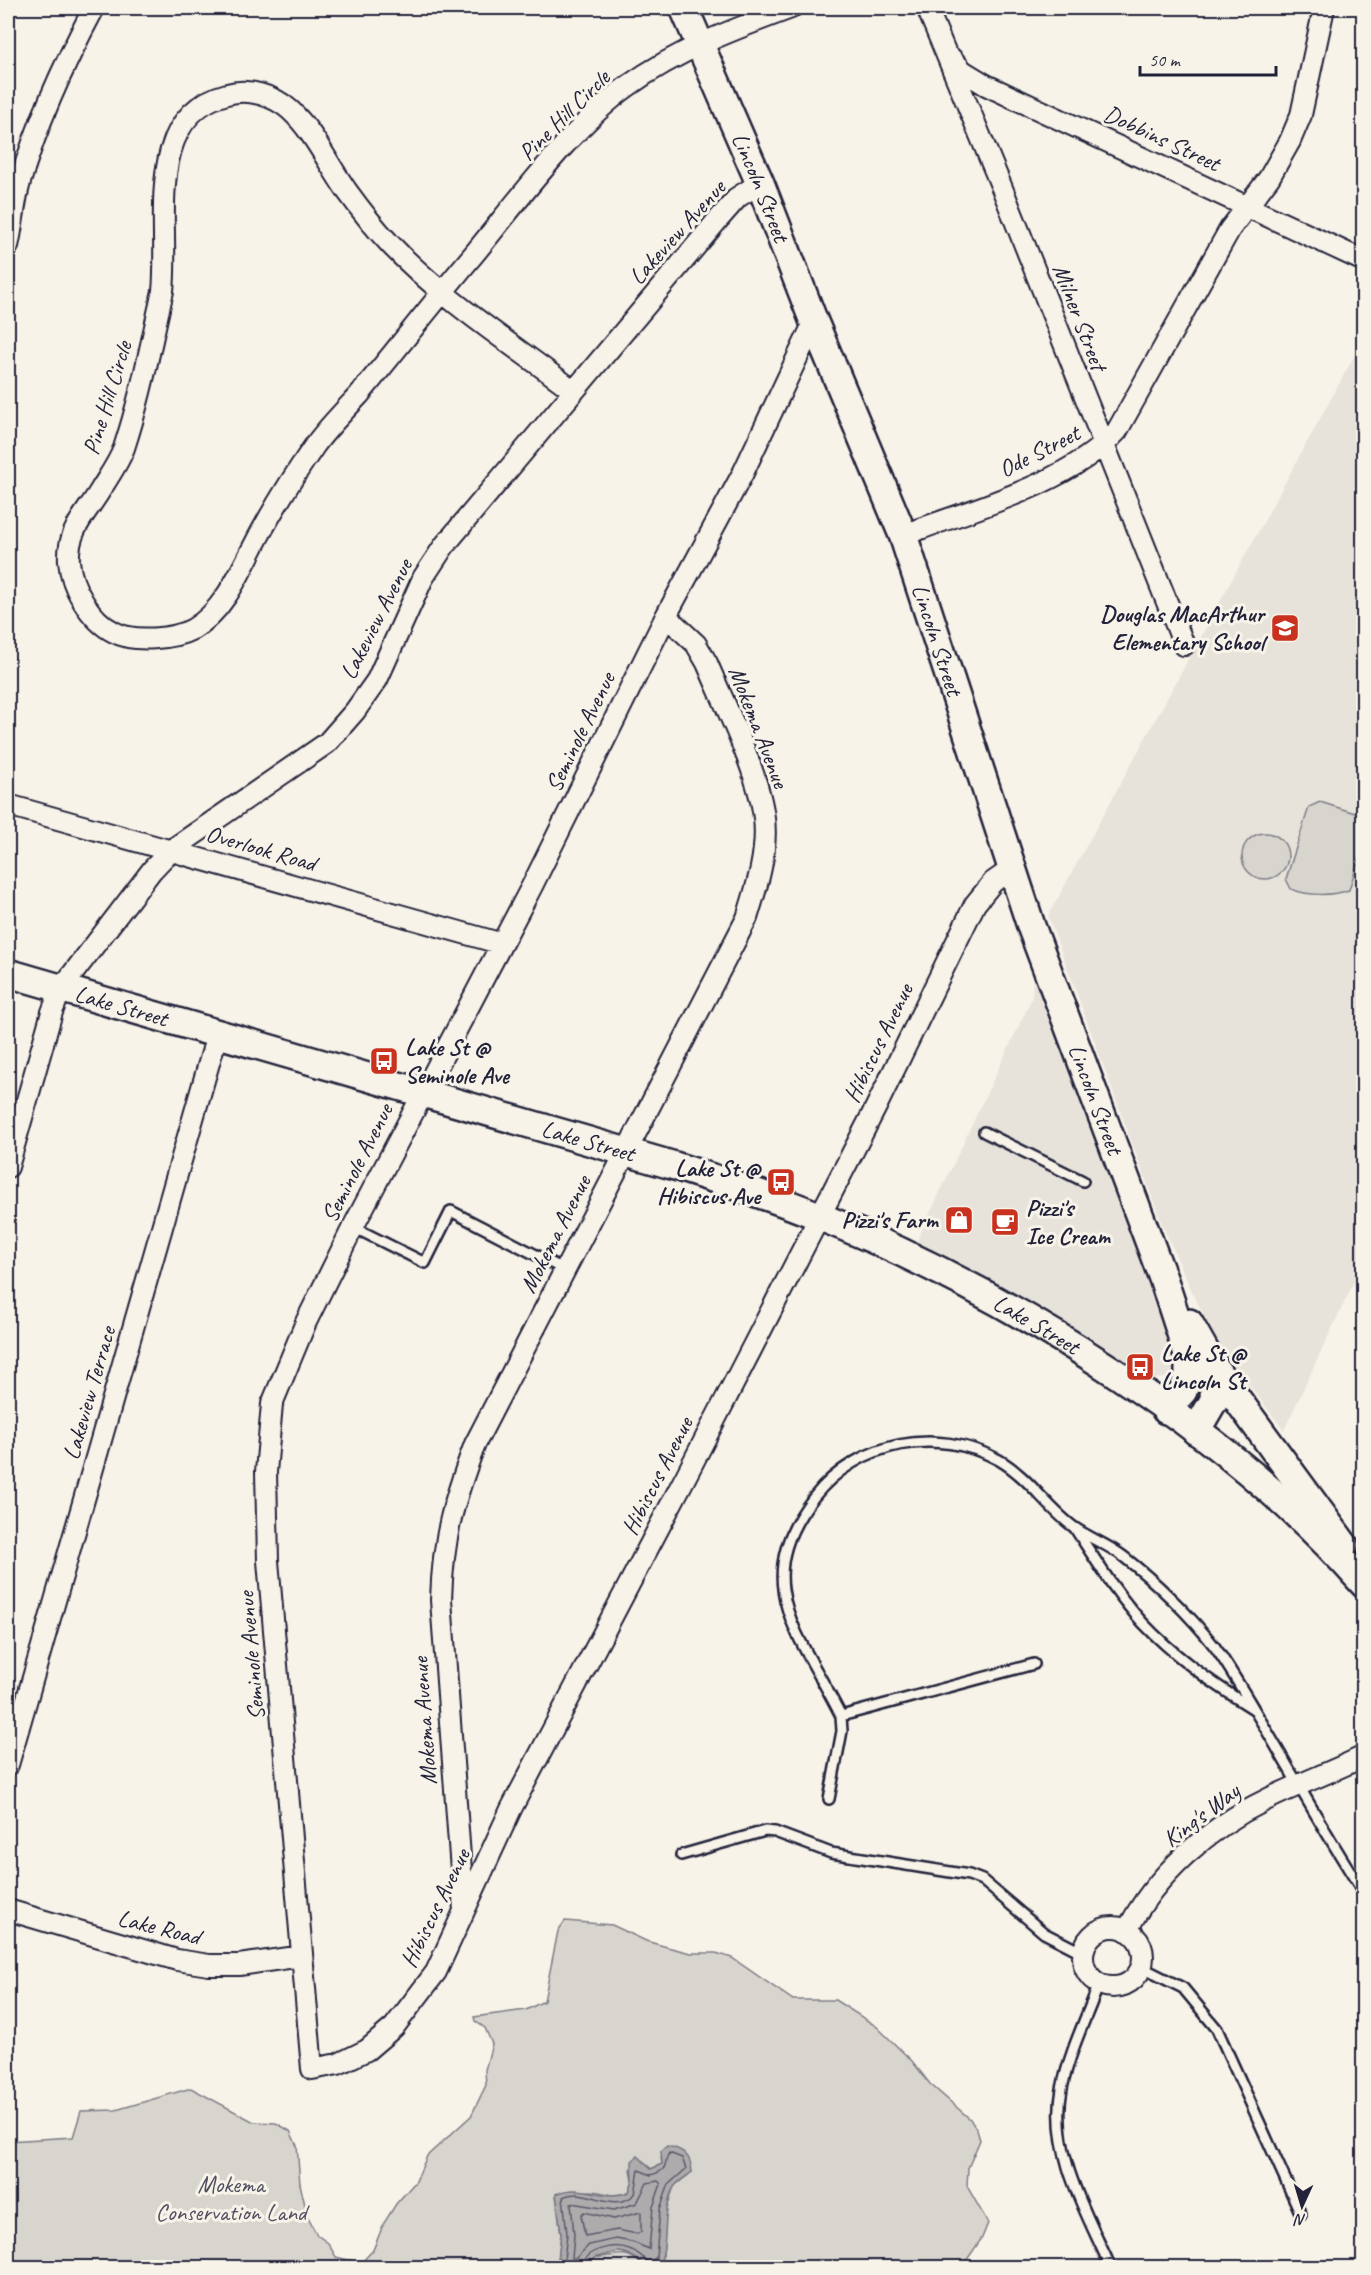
<svg xmlns="http://www.w3.org/2000/svg" width="1371" height="2275" viewBox="0 0 1371 2275" font-family="Caveat,sans-serif">
<style>
.built{fill:#e7e3db}
.green{fill:#d8d5cf;stroke:#7d7c85;stroke-width:1.5}
.water{fill:#aeabad;stroke:#76747f;stroke-width:1.5}
.lines{fill:none;stroke-linecap:round;stroke-linejoin:round}
.shore{stroke:#5a5969;stroke-width:1.5}
.lane-casing{stroke:#22223b;stroke-width:14}
.street-casing{stroke:#22223b;stroke-width:24}
.secondary-casing{stroke:#22223b;stroke-width:32}
.lane{stroke:#f7f3e8;stroke-width:9}
.street{stroke:#f7f3e8;stroke-width:20}
.secondary{stroke:#f7f3e8;stroke-width:27}
.labels{text-anchor:middle;stroke-width:6;stroke-linejoin:round;paint-order:stroke}
.street-label{font-size:24px;fill:#22223b;stroke:#f7f3e8}
.poi-label{font-size:24px;font-weight:bold;fill:#22223b;stroke:#f7f3e8;text-anchor:end}
.park-label{font-size:24px;fill:#504f60;stroke:#f7f3e8}
</style>
<rect width="100%" height="100%" fill="#f7f3e8"/>
<filter id="ink" filterUnits="userSpaceOnUse"><feTurbulence type="fractalNoise" baseFrequency=".0167" numOctaves="2"/><feDisplacementMap in="SourceGraphic" scale="12" xChannelSelector="R" yChannelSelector="G"/><feConvolveMatrix kernelMatrix="1 2 1 2 8 2 1 2 1" color-interpolation-filters="sRGB"/></filter>
<g filter="url(#ink)">
<path class="built" d="M1363,340V1263L1284,1430L1222,1350L1191,1290L1162,1224L1048,916Z
M1033,977L1098,1151L1178,1348L1180,1367L1172,1378L1151,1379L1068,1326L916,1243L1032,998Z"/>
<path class="green" d="M1320,802L1358,814C1371,835 1355,868 1349,890C1332,896 1308,896 1291,889L1286,879L1309,807Z
M1242 856a23 23 0 1 1 46 0a23 23 0 1 1-46 0Z
M565,1921L612,1925L646,1941L667,1947L691,1953H716L732,1958L793,2000H835L876,2026L912,2061L930,2084L970,2119L977,2130L980,2140L968,2168L967,2186L988,2223L982,2238L962,2267H587L596,2257C619,2257 623,2247 644,2266L663,2256L666,2210L674,2186L692,2172L661,2158L662,2164L651,2169L647,2165L631,2169L633,2180L629,2192C611,2200 608,2191 591,2191C579,2192 568,2193 556,2194L561,2234L557,2267L8,2268V2141L73,2137L81,2111L116,2110L191,2088L254,2122L276,2123L290,2131L297,2146L300,2184L308,2218L317,2235L328,2243L336,2257L361,2263L373,2250L384,2223L396,2204L416,2181L427,2156L471,2116L486,2085L485,2070L492,2044L485,2028L475,2021L474,2017L526,2010L544,2001L558,1931Z"/>
<path class="water" d="M667,2146C683,2149 691,2155 692,2172C687,2176 677,2182 674,2187C661,2211 669,2237 661,2261C640,2275 639,2253 619,2252C611,2252 604,2257 596,2257L587,2267H557L561,2234L556,2194C582,2182 604,2202 629,2192L633,2180L632,2161L638,2156L651,2169L662,2164L661,2151Z"/>
<g class="lines">
<path class="shore" d="M658,2181L661,2184L653,2207L649,2249L632,2242L616,2239L589,2245L576,2258H572L574,2235L571,2203L614,2210L637,2203L647,2183Z
M584,2212L614,2219L641,2212V2232L637,2234L617,2230L585,2236L581,2215Z
M563,2268L567,2234L563,2197C587,2185 613,2215 635,2194L639,2170L651,2175C671,2169 662,2165 669,2153L682,2158L686,2169L669,2184L660,2209L656,2258L648,2262C642,2257 637,2251 629,2249C614,2243 584,2249 582,2268"/>
<g class="lane-casing">
<path id="lane" d="M984,1132L1083,1181
M353,1227L425,1263L451,1211L565,1270
M1076,1530C1097,1562 1117,1595 1143,1623C1175,1657 1213,1684 1252,1708
M841,1716L1034,1664
M829,1799L842,1731L841,1716C802,1637 746,1583 814,1497C858,1441 937,1426 999,1460C1029,1477 1048,1509 1075,1528C1091,1539 1109,1545 1124,1557C1155,1581 1191,1616 1215,1647C1232,1671 1246,1696 1261,1721C1295,1778 1327,1837 1364,1893
M681,1855L765,1831L775,1832L831,1853L969,1875L982,1880L1044,1933L1083,1953
M1141,1967L1183,1988L1217,2029L1301,2214
M1099,1984C1086,2018 1069,2053 1062,2089C1050,2152 1086,2212 1111,2268"/>
</g>
<g class="street-casing">
<path id="street" d="M927,8L1002,188L1184,645
M950,57L963,71L986,85L1364,261
M8,246C13,225 14,203 20,182C38,121 64,64 94,8
M814,322L743,473L666,616L532,886L351,1231L306,1322L272,1404L266,1472L268,1561L312,2069L338,2064L367,2050L394,2027L436,1972L511,1809L686,1476L876,1107L975,904L993,882L1013,868
M574,391C512,344 443,300 390,244C375,228 360,209 347,191C328,164 314,132 290,110C273,95 248,88 227,94C142,116 170,226 163,291C151,343 141,397 124,448C119,462 109,476 101,489C87,513 67,530 69,561C71,587 90,620 114,632C134,643 174,639 193,629C229,608 245,559 265,525C280,498 297,471 315,445C328,427 344,411 359,395C398,348 435,300 474,254C518,201 573,125 628,86C678,50 734,29 791,8
M903,535C970,510 1069,484 1117,431L1230,229L1269,178L1290,141L1301,115L1324,8
M8,805L499,943
M8,1167L52,1012L61,989L152,870L170,851L327,743L355,711L377,680L423,578L444,546L716,222L738,197L760,183
M8,1765L217,1035
M8,1910L177,1960L209,1965H239L302,1956
M464,1911L441,1600C443,1536 453,1503 475,1444L747,918C757,886 768,852 764,818C759,773 725,706 707,663L696,644L666,616
M1083 1957a30 30 0 1 1 60 0a30 30 0 1 1-60 0Z
M1127,1931C1155,1874 1210,1827 1266,1800C1298,1784 1332,1772 1364,1756"/>
</g>
<g class="secondary-casing">
<g id="secondary">
<path id="s1" d="M684,8L760,183L814,322L903,535L1031,926L1164,1281L1189,1358V1375L1183,1391L1166,1410"/>
<path id="s2" d="M8,973L675,1166C722,1181 770,1196 816,1215C1006,1291 1229,1429 1364,1584"/>
<path d="M1189,1323L1215,1369L1344,1545"/>
<path d="M1196,1431L1214,1400L1215,1369"/>
</g>
</g>
<use href="#lane" class="lane"/>
<use href="#street" class="street"/>
<use href="#secondary" class="secondary"/>
</g>
</g>
<defs>
<g id="school-square" transform="scale(1.5)"><rect x="-9" y="-9" width="18" height="18" rx="4" fill="#c8321e" stroke="#f7f3e8"/><path d="M0-5L7-2L0 1L-7-2ZM-4 1L0 2.5L4 1V4Q0 6-4 4Z" fill="#fff"/></g>
<g id="bus-square" transform="scale(1.5)"><rect x="-9" y="-9" width="18" height="18" rx="4" fill="#c8321e" stroke="#f7f3e8"/><path d="M-5-6H5V4H4V6H2V4H-2V6H-4V4H-5ZM-3.5-4V0h7V-4ZM-3.5 1.2v1.5H-2V1.2ZM2 1.2v1.5H3.5V1.2Z" fill="#fff"/></g>
<g id="shop-square" transform="scale(1.5)"><rect x="-9" y="-9" width="18" height="18" rx="4" fill="#c8321e" stroke="#f7f3e8"/><path d="M-5-2.5h2.3a2.7 3.5 0 0 1 5.4 0H5L5.5 6h-11ZM-1.5-2.5h3a1.5 2.3 0 0 0-3 0Z" fill="#fff"/></g>
<g id="cafe-square" transform="scale(1.5)"><rect x="-9" y="-9" width="18" height="18" rx="4" fill="#c8321e" stroke="#f7f3e8"/><path d="M-5.5-4.5H6V0H3Q3 3.5 0 3.5H-2.5Q-5.5 3.5-5.5 0ZM3-3.2v2h1.7v-2ZM-6 4.5H4V6H-6Z" fill="#fff"/></g>
</defs>
<g fill-rule="evenodd">
<use href="#school-square" x="1285" y="628"/>
<use href="#bus-square" x="384" y="1061"/>
<use href="#bus-square" x="781" y="1182"/>
<use href="#shop-square" x="959" y="1220"/>
<use href="#cafe-square" x="1005" y="1222"/>
<use href="#bus-square" x="1140" y="1367"/>
</g>
<g class="labels">
<g class="street-label">
<text transform="translate(564 115) rotate(-45)" y="8">Pine Hill Circle</text>
<text transform="translate(1162 138) rotate(25)" y="8">Dobbins Street</text>
<text dy="8" stroke="none"><textPath href="#s1" startOffset="195">Lincoln Street</textPath></text>
<text transform="translate(677 232) rotate(-48)" y="8">Lakeview Avenue</text>
<text transform="translate(1080 317) rotate(69)" y="8">Milner Street</text>
<text transform="translate(107 398) rotate(-73)" y="8">Pine Hill Circle</text>
<text transform="translate(1039 451) rotate(-27)" y="8">Ode Street</text>
<text transform="translate(376 619) rotate(-63)" y="8">Lakeview Avenue</text>
<text dy="8" stroke="none"><textPath href="#s1" startOffset="681">Lincoln Street</textPath></text>
<text transform="translate(759 727) rotate(69)" y="8">Mokema Avenue</text>
<text transform="translate(580 732) rotate(-64)" y="8">Seminole Avenue</text>
<text transform="translate(261 848) rotate(16)" y="8">Overlook Road</text>
<text dy="8" stroke="none"><textPath href="#s2" startOffset="118">Lake Street</textPath></text>
<text transform="translate(878 1043) rotate(-64)" y="8">Hibiscus Avenue</text>
<text dy="8" stroke="none"><textPath href="#s1" startOffset="1167">Lincoln Street</textPath></text>
<text dy="8" stroke="none"><textPath href="#s2" startOffset="604">Lake Street</textPath></text>
<text transform="translate(357 1163) rotate(-63)" y="8">Seminole Avenue</text>
<text transform="translate(555 1234) rotate(-63)" y="8">Mokema Avenue</text>
<text dy="8" stroke="none"><textPath href="#s2" startOffset="1090">Lake Street</textPath></text>
<text transform="translate(89 1393) rotate(-74)" y="8">Lakeview Terrace</text>
<text transform="translate(657 1476) rotate(-63)" y="8">Hibiscus Avenue</text>
<text transform="translate(251 1656) rotate(-95)" y="8">Seminole Avenue</text>
<text transform="translate(424 1721) rotate(-94)" y="8">Mokema Avenue</text>
<text transform="translate(1201 1815) rotate(-37)" y="8">King's Way</text>
<text transform="translate(435 1908) rotate(-64)" y="8">Hibiscus Avenue</text>
<text transform="translate(159 1927) rotate(14)" y="8">Lake Road</text>
</g>
<g class="poi-label">
<text x="1264" y="622">Douglas MacArthur<tspan x="1264" dy="28">Elementary School</tspan></text>
<text x="405" y="1055" text-anchor="start">Lake St @<tspan x="405" dy="28">Seminole Ave</tspan></text>
<text x="760" y="1176">Lake St @<tspan x="760" dy="28">Hibiscus Ave</tspan></text>
<text x="1026" y="1216" text-anchor="start">Pizzi's<tspan x="1026" dy="28">Ice Cream</tspan></text>
<text x="938" y="1228">Pizzi's Farm</text>
<text x="1161" y="1361" text-anchor="start">Lake St @<tspan x="1161" dy="28">Lincoln St</tspan></text>
</g>
<g class="park-label">
<text x="231" y="2192">Mokema<tspan x="231" dy="28">Conservation Land</tspan></text>
</g>
</g>
<rect width="1371" height="2275" fill="none" stroke="#f7f3e8" stroke-width="30"/>
<rect x="15" y="15" width="1341" height="2245" fill="none" stroke="#22223b" stroke-width="2" filter="url(#ink)"/>
<g transform="translate(1302 2206) rotate(184)" stroke="#f7f3e8" stroke-width="4.5" paint-order="stroke">
<path d="M0-4.5L10 22L0 15L-10 22Z" fill="#22223b"/>
<text y="-9" font-size="16" font-weight="bold" text-anchor="middle" fill="#22223b">N</text>
</g>
<path d="M1140 66v9h136v-9" fill="none" stroke="#22223b" stroke-width="3"/>
<text x="1149" y="66" font-size="18" fill="#22223b" stroke="#f7f3e8" stroke-width="4.5" paint-order="stroke">50 m</text>
</svg>
